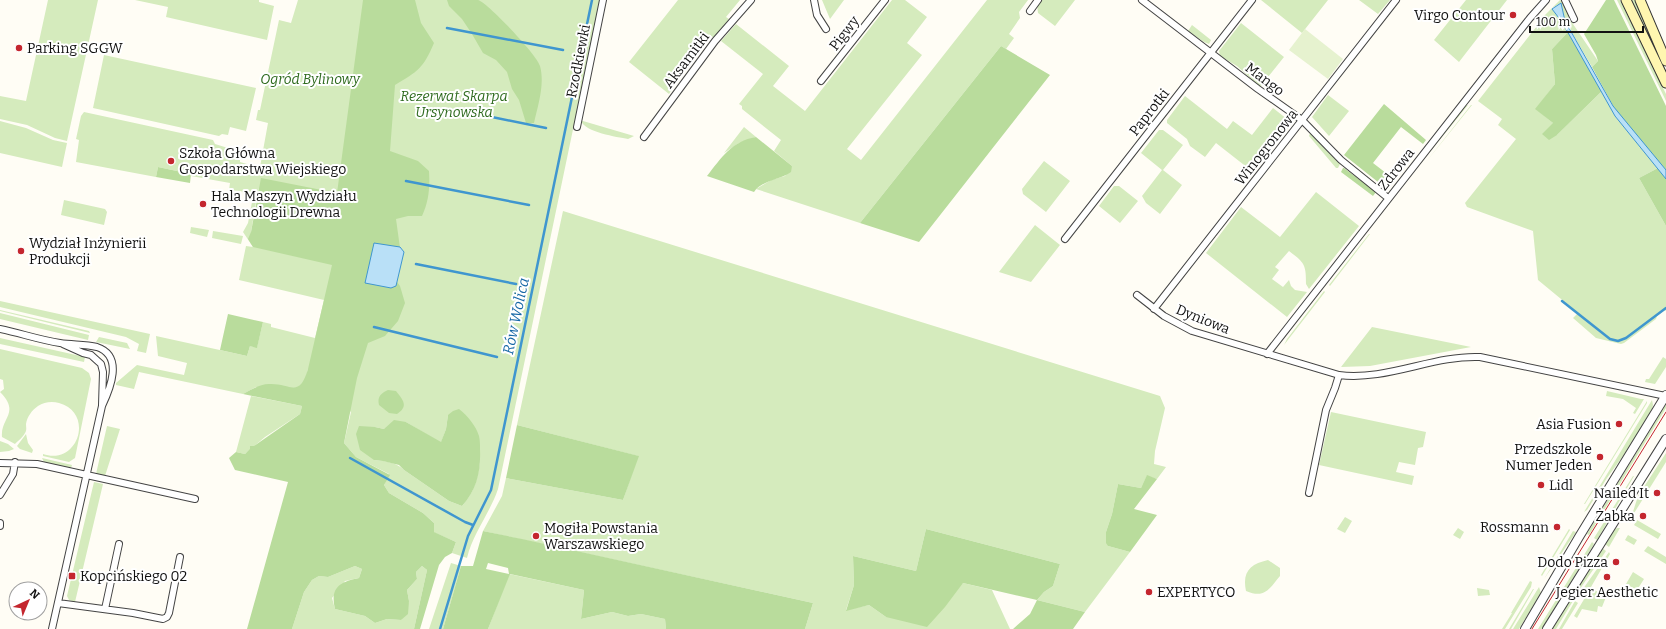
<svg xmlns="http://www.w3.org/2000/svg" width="1666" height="629" viewBox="0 0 1666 629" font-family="Bitter,serif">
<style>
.green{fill:#d5ebbd;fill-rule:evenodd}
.forest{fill:#b9dc9c;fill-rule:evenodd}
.pitch{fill:#e6f2cf}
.water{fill:#b9e0f7;stroke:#3f96cf}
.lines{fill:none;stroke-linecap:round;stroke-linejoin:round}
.stream{stroke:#3f96cf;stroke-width:2.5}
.minor-casing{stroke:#444;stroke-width:8}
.tertiary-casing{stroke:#444;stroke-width:10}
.secondary-casing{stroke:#333;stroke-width:11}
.minor{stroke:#fff;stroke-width:6}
.tertiary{stroke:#fff;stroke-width:8}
.secondary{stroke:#fff6b0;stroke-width:9}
.tram{stroke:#c4262e;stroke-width:1}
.poi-dot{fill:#c4262e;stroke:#fff;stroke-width:1.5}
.labels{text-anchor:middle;stroke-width:4;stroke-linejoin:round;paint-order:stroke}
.poi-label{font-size:14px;fill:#111;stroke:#fff;text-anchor:start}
.street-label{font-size:14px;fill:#111;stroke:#fff}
.park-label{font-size:14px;font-style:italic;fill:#2f6b1f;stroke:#fff}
.water-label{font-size:15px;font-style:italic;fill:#1768a6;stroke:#fff}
</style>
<rect width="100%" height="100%" fill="#fffdf5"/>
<path class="green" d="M48,0H98L67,141L55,138L27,125L0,119V96L26,101Z
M135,0H259V2L274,6L267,40L166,17L168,7Z
M298,0H600L498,489C490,513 473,533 467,558L452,553L456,542L433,532L434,523L423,513L389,493L384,485L389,474L356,457L344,443L351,412L308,369L306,378L299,388L256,387L243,394L139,372L134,389L116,385V383L137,365L184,375L187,363L158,356L156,336L247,356L250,346L257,347L263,322L271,324V327L315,338L324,300L239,280L246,246L253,247L243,232L248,223L252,202H256L251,232L259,236V188L257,200L251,198L241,191L229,190L230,183L191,176V174L158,167L156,177L76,162L79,140L76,139L81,116L84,112L213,140L215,144L228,148L227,154L240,158V162L247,164L245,173L256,175L258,167H260L268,123L256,120L258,110H260L279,20L291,23ZM448,415L480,460C478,478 474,493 462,506L449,501L404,470C396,462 385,461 374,460L375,427L384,429L406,422L441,443L446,429Z
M678,0H740L726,17L729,19L714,38L710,35L684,70L669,94L629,62Z
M822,0H844L830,19Z
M892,0H905L927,17L907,43L922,55L847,149L861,160L987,0H1028L1019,12L1020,18L1009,34L1014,38L1006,49L1001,46L860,223L756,189L771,180L785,176L792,166L774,151L781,140L742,109V106L739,104L763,74L721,41L736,24L789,66L773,86L805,111Z
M1041,0H1075L1055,26L1038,13L1037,5Z
M1261,0H1328L1302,33Z
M1359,0H1390L1378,14Z
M1466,0H1507L1459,62L1434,40Z
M1560,0L1563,2L1573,24L1598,61L1592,67L1565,21L1561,3L1552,8L1568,32L1552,49L1555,84L1536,109L1553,123L1557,135L1602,91L1615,116L1658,168L1639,178L1666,226V311L1665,310L1657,316L1656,319L1624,343L1621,344L1596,338L1573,318L1578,313L1538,280L1533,231L1467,207L1465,203L1516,139L1498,125L1502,119L1478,101L1537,26L1540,20Z
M1617,0H1620L1666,94V101Z
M1631,0H1635L1654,46V47Z
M1241,23L1284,57L1260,87L1237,66L1220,56L1219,51Z
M1192,25L1211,40L1209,44L1204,42L1188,31Z
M104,55L256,88L246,131L230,127L228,135L222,134L219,136L93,108Z
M1328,95L1349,111L1329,136L1312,117Z
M1185,96L1227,129L1233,121L1252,135L1273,108L1292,123L1253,172L1216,143L1205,157L1190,146L1187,139L1167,123V120Z
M1468,105L1417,168L1465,106Z
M1471,105H1472L1426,162Z
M0,121L26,128L53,140L67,143L62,167L0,153Z
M581,121H583L634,136L628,139C617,137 585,132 581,121Z
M744,127L756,137L739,143L724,153Z
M1159,130H1163L1183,145L1163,170L1182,185L1160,214L1146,203L1142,196L1162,170L1141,153Z
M1310,133L1340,164L1338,168H1336L1309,136Z
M1044,161L1070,181L1046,212L1023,194L1022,189Z
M1114,186H1119L1138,201L1120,223L1099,206Z
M1316,192L1359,226L1309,289L1306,284C1306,265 1305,263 1289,251L1275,267L1279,270L1272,279L1283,287L1289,280L1291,286L1295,290L1307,292L1287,317L1206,253L1241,207L1280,237Z
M64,200L105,209L107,212L104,225L61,215Z
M563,211L1160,396L1165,408L1155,451L1154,464L1166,467L1157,479L1147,476L1141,488L1118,484L1112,514L1106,532L1108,546L1130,552L1085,612L1037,600L1044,592L1053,586L1060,564L926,529L916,571L853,556L854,585L846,610L869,605L886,617L963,583L992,590L1010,629H805L813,603L483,531L502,496L506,478L623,500L638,456L517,425Z
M1035,225L1060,245L1031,282L999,272Z
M191,227L209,230L207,237L190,233Z
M213,231L243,236L241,244L212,238Z
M1369,234H1370L1330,286L1329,285Z
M1324,291L1325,292L1284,345L1287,339Z
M0,301L150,334L146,353L137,351L139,344L126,337L0,307Z
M0,310L89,331L90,333L0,311Z
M0,313L89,335L88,340L0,319Z
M1372,327L1471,347L1370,366L1341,367Z
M99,337L127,343L130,349L96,342Z
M0,338L85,357L84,362L0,344Z
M0,349L82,368L89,373L91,379L75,458L69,462L43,456V454C78,466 95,413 59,403C52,401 44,402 38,406C32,410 27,417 26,424C26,427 27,430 25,433C23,437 18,441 15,444L2,437C0,418 21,413 0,392L4,389L3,380L0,379Z
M1663,357L1666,359V367L1655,384L1645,382L1646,379H1649Z
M1607,391L1641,399H1644L1635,414L1633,413L1636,408L1623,399L1606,396Z
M251,396L302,406L300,414L265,437L245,454L236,452Z
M1652,400L1653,405L1652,409L1628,449L1607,478L1587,510L1584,512Z
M1647,401V403L1585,504H1584Z
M1666,404V408L1589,535L1587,534Z
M1331,412L1426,432L1423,447L1418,448L1415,465L1399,462L1396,472L1414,476L1412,485L1319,465Z
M107,426L120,429L105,476L96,474Z
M26,434L28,443L33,450L32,453L20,449L17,446Z
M0,441L8,444L14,449L9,451L0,452Z
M1666,453V462L1631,518L1638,496Z
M42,458L72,465L71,468L44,462Z
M1633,476H1634L1597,540L1594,538Z
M94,482L103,484L75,602L69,600L67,596Z
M1345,517L1352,521L1345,533L1337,529Z
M1637,520L1661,534L1658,539L1634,525Z
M1458,528L1464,532L1460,539L1453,535Z
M1617,528H1620L1609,547L1605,544L1614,530Z
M1569,529L1570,530L1542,576L1541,575Z
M1573,531L1576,532L1544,579Z
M1628,535L1637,540L1634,545L1625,540Z
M1592,542L1594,544L1542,629H1538Z
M1648,546L1666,557V564L1644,551Z
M1602,548L1606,551L1582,586L1556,629H1552Z
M1609,552L1610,554L1591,587L1581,598L1578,596Z
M1268,560L1280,568V576C1269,589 1265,599 1246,591C1242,572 1250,564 1268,560Z
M451,563L461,566L443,629H429Z
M355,566L362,569L359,578L345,581L332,598L335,609L365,616L375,623L387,619L401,620L409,601L407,590L417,579L416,572L422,566L427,570L414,629H292L304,592L312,580L319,576L328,577Z
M1633,572L1644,579L1637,590L1626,584Z
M509,574L584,590L581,619L612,612L628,616L641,614L665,619L666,629H488Z
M1530,581L1532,582L1531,587L1505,629H1502L1512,613H1511Z
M1539,587L1541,593L1519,629H1513Z
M1477,588L1489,590L1490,595L1478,596Z
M1533,589H1534L1511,629H1509Z
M1593,589L1606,597L1602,607L1598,606L1597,612L1582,609L1577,618L1574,616L1586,596Z
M1575,601L1578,603L1562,629H1559Z"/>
<path class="forest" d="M363,0H415L421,23L434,43C423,69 418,71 395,85L390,151L418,161L429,171C430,187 429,201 422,216H408L396,219L400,248L389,271L400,286L405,303L398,321L385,336L368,343L357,378L344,443L356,457L390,475L384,485L389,493L423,513L434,523V532L456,542L452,553L445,557L439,565L420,629H414L427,570L422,566L416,572L417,579L407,590L409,601L408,614L401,620L387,619L375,623L365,616L335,609C330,588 339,582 359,578L362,569L355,566L328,577L319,576L312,580L304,592L292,629H247L288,482L235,470L229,458L236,452L245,454L250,449V446H254L300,414L302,406L243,394C251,390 260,384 269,384C291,383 299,399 308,369L332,265L253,247L248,239L251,232L261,178L337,193Z
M447,0C456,0 468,0 478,0C487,2 538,56 540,66C545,84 538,105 534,123H526L519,100L512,89L507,72L496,60L483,53L472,34L462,19L449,6Z
M1606,0H1614L1666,106V170L1617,113L1592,67L1598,61L1596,55L1584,34Z
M1568,32L1602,91L1557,135L1549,140L1542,134L1553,123L1535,109L1555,84L1552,49Z
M1001,46L1050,75L919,242L860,223Z
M1384,104L1426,140L1423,144L1401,127L1373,163L1395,180L1391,185L1383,186L1344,155Z
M756,137L792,166L791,172C780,180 762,180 754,192L707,176C721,158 732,141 756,137Z
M158,167L191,174L190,183L156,177Z
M1343,168H1344L1376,192L1373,196L1341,172Z
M1658,168L1666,179V226L1639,178Z
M228,314L263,322L257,348L250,346L247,356L220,350Z
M388,390L396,391C403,400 409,406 397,414L389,413L379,405C377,397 381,393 388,390Z
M459,409C468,416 476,426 479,436C480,440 480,445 480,449C481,470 477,490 462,506L449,501L404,470L399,465L383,461L374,460L360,450L356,434L359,426L375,427L384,429L394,420L406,422L441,442L446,429L448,415L453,411Z
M517,425L639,456L623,500L506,478Z
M1147,475L1157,479L1134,509L1157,515L1130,552L1108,546L1106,543V532L1112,514L1118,484L1141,488Z
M926,529L1060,564L1053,586L1044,592L1037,600L1085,612L1073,629H1013L1030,614L1037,600L963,583L945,607L927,627L886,617L869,605L846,611L854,585L853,556L916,571Z
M483,531L522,539L813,603L805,629H666L665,619L641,614L628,616L612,612L581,619L584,590L510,574L488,629H443L461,566H473ZM488,563L508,568L509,574L486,569Z"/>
<path class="pitch" d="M1305,29L1343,59L1328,79L1289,50Z"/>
<path class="water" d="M1561,3L1565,21L1613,106L1666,170V179L1615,116L1562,22L1552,9Z
M374,243L400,247L404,252L396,286L391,288L365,283Z"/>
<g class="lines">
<path class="stream" d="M447,28L563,50
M487,116L546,128
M406,181L529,205
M416,264L516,284
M1562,301L1610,339L1618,341L1626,338L1666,308
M374,327L497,357
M350,458L465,522L473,525
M440,629L468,536L491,490L592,0"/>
<g class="minor-casing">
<path id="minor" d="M814,0L817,15L826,29
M1142,0L1258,89L1302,120L1341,160L1388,198
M1565,0L1574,19
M1030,11L1038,0
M821,81L885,0
M577,127L603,0
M644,137L715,41L751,0
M1065,239L1252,0
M1137,295L1164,316L1192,331L1339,375C1387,381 1433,355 1480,357L1666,396
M1154,309L1396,0
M0,329C20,333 40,340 60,343C73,345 85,344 97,347C124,356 110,389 102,406L52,629
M63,344L83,353L91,355L101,364L103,372L102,405
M1267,354L1530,18L1546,0
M0,463L37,464L195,499
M1309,493L1326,410L1335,388L1339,375
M0,495L13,474L15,462
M0,523V526
M58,603L133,613L163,619L167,617L169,613L180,557
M105,609L119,544"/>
</g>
<g class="tertiary-casing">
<path id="tertiary" d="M1525,629L1579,537L1666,395
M1547,629L1666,439"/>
</g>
<g class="secondary-casing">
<path id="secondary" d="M1626,0L1666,83
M1640,0L1666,61"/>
</g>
<use href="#minor" class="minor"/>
<use href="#tertiary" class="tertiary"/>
<use href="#secondary" class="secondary"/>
<path class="tram" d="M1532,629L1666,412"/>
</g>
<g class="poi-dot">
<circle cx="1513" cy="15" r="4"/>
<circle cx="19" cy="48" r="4"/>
<circle cx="171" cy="161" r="4"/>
<circle cx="203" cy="204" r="4"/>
<circle cx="21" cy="251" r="4"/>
<circle cx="1619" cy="424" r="4"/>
<circle cx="1600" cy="457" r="4"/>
<circle cx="1541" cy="485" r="4"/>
<circle cx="1657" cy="493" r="4"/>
<circle cx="1643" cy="516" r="4"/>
<circle cx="1557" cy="527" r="4"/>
<circle cx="536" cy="536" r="4"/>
<circle cx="1616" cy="562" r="4"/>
<rect x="68" y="572" width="8" height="8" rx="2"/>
<circle cx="1607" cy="577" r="4"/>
<circle cx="1149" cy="592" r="4"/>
</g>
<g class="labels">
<g class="poi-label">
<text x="1505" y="20" text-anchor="end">Virgo Contour</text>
<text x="27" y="53">Parking SGGW</text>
<text x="179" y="158">Szkoła Główna<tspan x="179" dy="16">Gospodarstwa Wiejskiego</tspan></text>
<text x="211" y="201">Hala Maszyn Wydziału<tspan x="211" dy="16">Technologii Drewna</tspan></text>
<text x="29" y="248">Wydział Inżynierii<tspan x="29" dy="16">Produkcji</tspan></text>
<text x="1611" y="429" text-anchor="end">Asia Fusion</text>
<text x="1592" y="454" text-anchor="end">Przedszkole<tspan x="1592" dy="16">Numer Jeden</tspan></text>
<text x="1549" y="490">Lidl</text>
<text x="1649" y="498" text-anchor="end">Nailed It</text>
<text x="1635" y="521" text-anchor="end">Żabka</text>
<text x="1549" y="532" text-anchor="end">Rossmann</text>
<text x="544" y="533">Mogiła Powstania<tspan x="544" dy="16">Warszawskiego</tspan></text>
<text x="1608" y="567" text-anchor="end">Dodo Pizza</text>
<text x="80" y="581">Kopcińskiego 02</text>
<text x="1157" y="597">EXPERTYCO</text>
<text x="1607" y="597" text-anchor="middle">Jegier Aesthetic</text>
</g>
<g class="street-label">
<text transform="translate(844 33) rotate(-52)" y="5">Pigwy</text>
<text transform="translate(686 60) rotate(-53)" y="5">Aksamitki</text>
<text transform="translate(578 61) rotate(-79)" y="5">Rzodkiewki</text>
<text transform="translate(1265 79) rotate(37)" y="5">Mango</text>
<text transform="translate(1149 112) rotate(-52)" y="5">Paprotki</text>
<text transform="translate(1266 147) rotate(-52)" y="5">Winogronowa</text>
<text transform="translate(1396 169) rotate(-52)" y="5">Zdrowa</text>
<text transform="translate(1203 319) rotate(22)" y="5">Dyniowa</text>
</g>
<g class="park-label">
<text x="310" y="84">Ogród Bylinowy</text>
<text x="454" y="101">Rezerwat Skarpa<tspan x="454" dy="16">Ursynowska</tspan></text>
</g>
<g class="water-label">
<text transform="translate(516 316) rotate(-78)" y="5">Rów Wolica</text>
</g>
</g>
<g transform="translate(28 601) rotate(44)"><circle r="19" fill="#ffffff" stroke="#a0a0a0"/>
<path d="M0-3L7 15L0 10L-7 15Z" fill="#c4262e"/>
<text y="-6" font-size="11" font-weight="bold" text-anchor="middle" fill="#111111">N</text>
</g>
<path d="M1530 26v6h113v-6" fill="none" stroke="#111111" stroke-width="2"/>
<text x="1536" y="26" font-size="12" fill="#111111" stroke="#ffffff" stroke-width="3" paint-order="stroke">100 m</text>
</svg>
